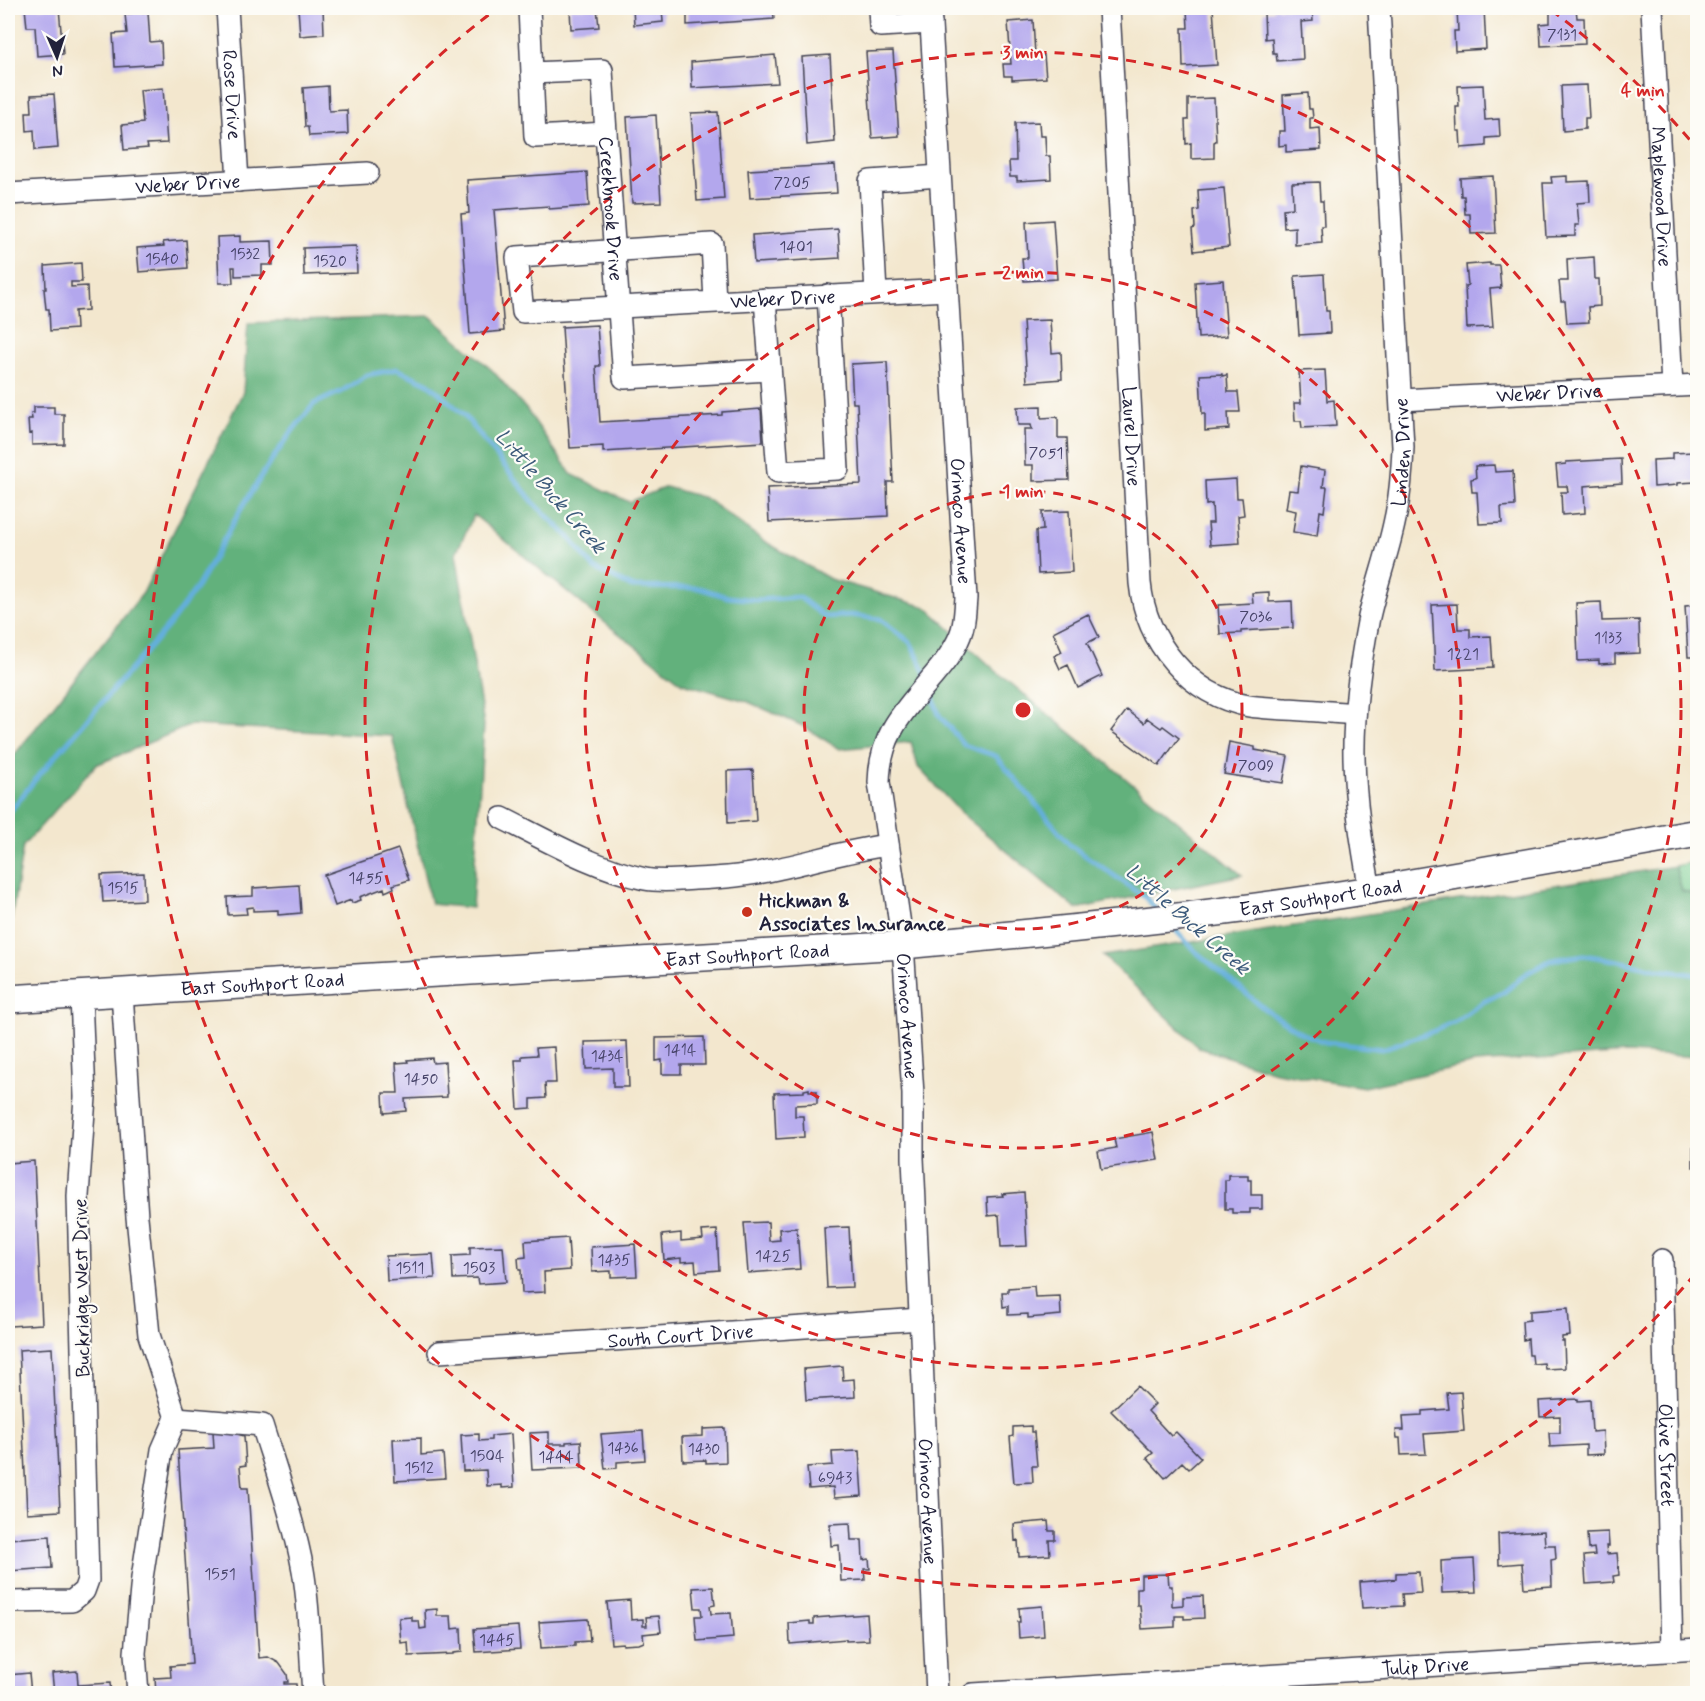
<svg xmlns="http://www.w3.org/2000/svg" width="1705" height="1701" viewBox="0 0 1705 1701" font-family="Mynerve,sans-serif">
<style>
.green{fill:#79ce92;stroke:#4e7866;stroke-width:1.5}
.forest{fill:#62b17c;stroke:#426a5c;stroke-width:1.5}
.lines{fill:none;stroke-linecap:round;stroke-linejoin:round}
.stream{stroke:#64afdc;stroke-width:5}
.building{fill:#b3a7ed}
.minor-casing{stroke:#414051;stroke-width:24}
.major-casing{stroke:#414051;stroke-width:30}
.minor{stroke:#fff;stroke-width:21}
.major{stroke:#fff;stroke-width:27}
.ring{fill:none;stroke:#d62828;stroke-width:3;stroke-dasharray:10 8}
.poi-dot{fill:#c8321e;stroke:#fdfcf7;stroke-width:2}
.labels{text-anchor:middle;stroke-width:4.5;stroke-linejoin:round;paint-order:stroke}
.number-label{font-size:16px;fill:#464368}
.street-label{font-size:20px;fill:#22223b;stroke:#fdfcf7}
.poi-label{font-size:20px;font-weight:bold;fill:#22223b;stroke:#fdfcf7;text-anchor:start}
.water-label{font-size:21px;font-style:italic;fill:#3c5a7b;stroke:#fdfcf7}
.centre{fill:#d62828;stroke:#fdfcf7;stroke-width:3}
.ring-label{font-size:18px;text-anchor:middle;font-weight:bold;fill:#d62828;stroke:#fdfcf7;stroke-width:4.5;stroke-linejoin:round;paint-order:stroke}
</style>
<rect width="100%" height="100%" fill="#fdfcf7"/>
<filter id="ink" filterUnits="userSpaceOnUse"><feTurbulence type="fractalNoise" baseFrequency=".0167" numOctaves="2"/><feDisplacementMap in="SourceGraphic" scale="12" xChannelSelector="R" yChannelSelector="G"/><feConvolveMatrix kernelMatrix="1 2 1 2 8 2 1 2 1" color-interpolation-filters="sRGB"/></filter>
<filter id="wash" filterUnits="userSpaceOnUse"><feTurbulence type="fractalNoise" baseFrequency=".008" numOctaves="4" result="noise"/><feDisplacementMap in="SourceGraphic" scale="24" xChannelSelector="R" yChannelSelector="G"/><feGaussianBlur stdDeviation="1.35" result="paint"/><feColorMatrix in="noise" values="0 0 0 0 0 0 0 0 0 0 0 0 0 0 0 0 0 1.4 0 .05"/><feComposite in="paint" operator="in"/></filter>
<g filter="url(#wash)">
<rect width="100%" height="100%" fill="#f3e7ce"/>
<path class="green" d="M1697,861V895L1682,891L1675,866Z"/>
<path class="forest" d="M430,316L492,370L527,410L571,474L629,502L666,487L705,498L764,541L830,579L926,607L996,671L1242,875L1076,909L961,813L918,767L911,742L839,749L803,726L746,701L683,683L609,626L474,515L456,553L484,725L472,908L431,904L392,736L191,725L96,765L23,846L8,941V763L143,593L243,392L248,323Z
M1675,866L1682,891L1697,895V1057L1628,1053L1475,1063L1364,1087L1275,1072L1200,1048L1103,956Z"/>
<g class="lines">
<path class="stream" d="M930,688L939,715L964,745L996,756L1070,845L1145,897L1157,910
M8,814L34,781L169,625L198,586L241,509L269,464L293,430L314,404L342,391L367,375L397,369L429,384L464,415L534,503L567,535L594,568L632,587L699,588L728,597L756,600L799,597L825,617L850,615L880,619L910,642L919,659L926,676
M1172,926L1195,951L1266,1010L1301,1033L1325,1042L1382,1049L1434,1031L1456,1021L1483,1002L1504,992L1527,973L1551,960L1584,955L1619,961L1660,970L1698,975"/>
</g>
<g id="blocks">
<path class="building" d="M25,8H59L63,54L37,56L35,27H27Z
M298,8H323L324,34L300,36Z
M570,8H597L599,27L571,29Z
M633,8H662L663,22L634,25Z
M687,8H773L774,19L687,25Z
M1213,8L1217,65L1183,67L1182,28H1188L1187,9Z
M1274,8H1312L1313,21L1301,22L1303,59L1277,61L1276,53H1273L1272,38L1265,39L1264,12L1274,11Z
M1457,8H1484L1486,49L1455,51L1454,31H1458Z
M1550,8H1576L1577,18H1584L1585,44L1541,46L1540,24L1550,23Z
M148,12L150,42L161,41L162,64L115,67L113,34L127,33L125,14Z
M1033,20L1035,55H1044L1046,78L1012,80V76H1004L1003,64H1011L1008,22Z
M893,51L899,136L872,138L866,52Z
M775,55L778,83L692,88L691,62Z
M830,55L835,142L807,145L802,57Z
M1483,85L1485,120L1499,119L1500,137L1486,138V146L1461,148L1460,131H1457L1456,107H1459L1458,86Z
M1587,85L1589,118H1585V129L1563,131L1561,86Z
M328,86L329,111L347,110L348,134L309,136L308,127H305L303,88Z
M163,88L167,143L147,144L148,148L124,150L122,125L143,123L140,90Z
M1308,93L1309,109H1312L1313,118H1310V129L1320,128L1321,150L1286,152V145L1279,146V131H1285L1283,95Z
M54,94L58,148L35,150L34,130L27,131L26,112H32L31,95Z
M1214,98L1216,141L1214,142V158L1191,159V143L1186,144L1185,120H1188V99Z
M718,112L724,199L697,201L691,113Z
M656,115L661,202L632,203L627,117Z
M1039,122L1040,136H1045L1046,156H1050L1051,179L1017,181V177H1010L1009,161H1016L1015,123Z
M835,165L837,193L750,198L748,170Z
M587,172L589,206L549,209V206L494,210L504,331L470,334L461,214L469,213L467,180Z
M1493,176L1496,233L1471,234L1470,214H1465L1464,196H1461L1460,178Z
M1567,176V182L1589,181L1590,202L1577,203L1579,225H1575V236L1546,237L1543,183H1552L1551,177Z
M1319,182L1320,201H1323L1324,226H1321L1322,243L1295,245V227L1284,228L1283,209L1293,208L1292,183Z
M1224,188L1229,247L1194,251L1192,229L1195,228L1194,211L1199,210L1198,190Z
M1053,220L1057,279L1024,281L1022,258H1028L1026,222Z
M838,229L840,258L754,263L752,235Z
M240,236V242L272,241L273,265H262V275L235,276V267H232L233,283H219L217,237Z
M186,240L188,268L139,272L137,248L164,246L163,242Z
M356,246L357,273L304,275L303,248Z
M1594,257L1595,279H1599L1600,306L1588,307L1589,322L1567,323L1565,301H1561L1559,281H1568L1567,259Z
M81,263L82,282H71V287L87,286L88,310L75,311L76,329L50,331L49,309H46L44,289H46L45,266Z
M1490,263V265H1499L1501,288L1490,289L1493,327L1467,328L1465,286L1468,285L1466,265Z
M1324,274L1326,311H1329L1330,333L1299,335L1295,276Z
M1223,280L1227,336L1198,338L1195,282Z
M1050,320L1052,353L1061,352L1062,379L1027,382L1023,321Z
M597,325L600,366H596L600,422L722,415V412L761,409L763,442L603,452V446L570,448L562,327Z
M887,362L893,482H887L888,516L769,522L767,488L861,484L857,403H853L851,364Z
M1325,370L1327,401L1334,400L1336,426L1302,428L1301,421H1295L1294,403H1301L1299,371Z
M1222,374V376L1227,375L1228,392H1238L1240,412H1228L1229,429L1205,431V414H1202L1200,375Z
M1041,406V418L1058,417V438H1067L1069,480L1033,481V465H1025L1024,429H1032L1031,425H1018L1017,407Z
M34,407H54V414H64V444L32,445V433L29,434L28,419H32L31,413H34Z
M1695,452L1697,482L1677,483V485L1654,487L1653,460L1672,459V453Z
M1621,459L1622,483L1584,486L1585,513L1562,515L1561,492H1568L1567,486H1558L1556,465L1566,464V462Z
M1494,465L1495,472L1513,471L1515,506L1501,507L1502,523L1479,524L1477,492H1472L1471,479L1476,478L1475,466Z
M1301,466L1325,470L1323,487H1327L1324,512L1320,511L1317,536L1293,532L1296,511L1286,509L1289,490L1298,491Z
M1236,479L1237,498H1242L1244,515L1238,516L1240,543L1210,545L1208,523H1213L1212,504L1206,505L1205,481Z
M1069,511L1072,572L1038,574L1036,531L1043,530L1042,512Z
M1269,592V602L1292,601L1293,628L1241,631V633L1220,634L1218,605L1253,603L1252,593Z
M1601,602L1602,621L1639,620L1640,653L1615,654V663L1599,664V660L1578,661L1576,603Z
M1457,604L1458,629H1470V637L1491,636L1493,668L1435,671L1432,605Z
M1698,605V657H1688L1685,606Z
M1088,614L1099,637L1087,643L1102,676L1078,688L1068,665L1060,669L1054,656L1062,652L1053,632Z
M1127,710L1144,723L1147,718L1161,728L1163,726L1179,738L1159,766L1111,731Z
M1229,742L1255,747V750L1288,756L1283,783L1224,774Z
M753,770L756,821L728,823L727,771Z
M398,849L409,880L393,885L394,888L385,892L384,888L360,897L361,900L352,903L351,900L335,906L324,875Z
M144,873L145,900L103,902L101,875Z
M299,885L301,913L278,915V910L253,911V907L246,908L247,914L228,915L227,897L253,896V888Z
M704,1037L705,1065H681V1074H662V1060L656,1061V1038Z
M627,1041L629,1087H613V1068L586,1069L585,1042Z
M554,1047L556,1083H545L546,1098L531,1099V1108L518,1109L515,1060H522V1056L537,1055L536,1048Z
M432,1058L433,1063L445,1062L447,1097L405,1099L406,1111L384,1113L383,1093H398L396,1063L408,1062L407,1060Z
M809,1089V1091H817V1104L795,1105V1116H803L804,1137L776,1139L774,1093L804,1092V1090Z
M1153,1132L1158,1160L1101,1169L1098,1151L1116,1148L1114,1139Z
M1693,1138H1698V1167H1693Z
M34,1161L42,1324L10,1326L8,1272V1163Z
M1228,1175H1248V1180H1251V1195H1262V1209H1250V1213H1232V1209H1225V1180H1228Z
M1024,1192L1027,1246L1001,1247L999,1215L988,1216L987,1197L1003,1196L1002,1194Z
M768,1222L769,1241L780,1240L779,1229L797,1228L800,1269L748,1273L744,1223Z
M849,1227L852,1287L827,1288L824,1228Z
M717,1230L719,1270L696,1272L695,1261L681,1262V1258L664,1260L662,1235L681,1233V1241L703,1239L702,1231Z
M568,1238L570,1270L544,1272L545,1292L522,1293L521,1270H519L518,1258L526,1257L525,1241Z
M635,1244L637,1276L611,1277V1271L592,1272L591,1247Z
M503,1246L506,1282L478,1284L477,1278L453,1279L452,1256L470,1255V1247Z
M433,1254L435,1278L387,1281L386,1256Z
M1034,1286L1035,1297L1060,1296L1061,1315L1028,1318V1314L1008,1315V1306L1003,1307L1002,1292H1008V1288Z
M1568,1308L1570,1336L1562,1337V1341H1564L1565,1368L1545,1369L1544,1363L1533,1364L1532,1355H1529L1528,1339L1523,1340L1522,1321L1530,1320V1311Z
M52,1348L60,1511L27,1513L19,1350Z
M842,1366L843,1380L854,1379L855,1397L806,1400L804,1369Z
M1137,1386L1155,1404L1148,1411L1171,1436L1176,1432L1201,1458L1189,1469L1182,1462L1165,1478L1147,1458L1153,1453L1111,1411Z
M1461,1392L1464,1431L1424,1434L1426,1454L1401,1455L1400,1438H1397L1396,1430H1404L1403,1416L1422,1415V1411L1449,1409L1447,1393Z
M1578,1399V1401L1590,1400L1592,1432L1603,1431L1604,1454L1586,1455V1445L1550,1447L1549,1433H1560V1416L1540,1417L1539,1401Z
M1031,1426V1432H1034L1037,1466H1032L1033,1482L1014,1483L1010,1437L1013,1436V1427Z
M725,1428L726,1462L706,1463V1460L683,1461L682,1437L703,1436V1429Z
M643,1431L645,1460L617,1462V1468L605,1469L601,1434Z
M213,1432L234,1433L244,1436L246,1465L240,1466L242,1488H248L259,1658L268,1657L279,1663L287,1674L288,1682H284V1684H296L297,1694H156L155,1678L171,1677L170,1666L192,1664L178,1450L214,1448Z
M549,1432V1444H566V1442L581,1441L582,1468L532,1470L530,1433Z
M479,1434V1441L491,1440V1436L511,1434L514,1487L502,1488V1485L487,1486L486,1470L463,1471L461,1435Z
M421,1438V1455L443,1453L445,1478L395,1481L393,1439Z
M859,1451L862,1496L834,1498L833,1487L809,1489L807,1467L833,1465L832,1452Z
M1048,1521L1049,1531H1055V1540H1049L1050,1555L1019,1557L1018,1540L1015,1541L1014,1524Z
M850,1523L851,1540H862L863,1560L869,1559L870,1569H864L865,1580L841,1581L839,1545L831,1546L830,1524Z
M1544,1531L1545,1545H1555L1556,1559L1551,1560L1552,1586L1524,1588L1522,1563L1499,1565L1498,1534Z
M1608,1532L1609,1546H1606L1607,1554L1617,1553L1619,1575L1613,1576L1614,1582L1586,1584L1584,1556L1595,1555L1594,1548L1588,1549L1587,1533Z
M50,1536L52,1568L8,1571V1539Z
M1474,1559L1476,1592L1442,1593L1441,1561Z
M1419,1572L1421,1593L1402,1594L1403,1606L1362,1608L1360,1582L1396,1579V1573Z
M1168,1574L1169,1586H1172V1606L1183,1605V1597L1203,1596L1204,1618L1184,1619V1616H1175V1627L1142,1629L1140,1605H1137V1588H1141V1575Z
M713,1587L715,1605L710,1606L711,1614L731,1613L733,1638L697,1641L695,1616H702L701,1608H695L693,1588Z
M630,1600L631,1620L643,1619V1626H647L646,1617L659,1616L661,1632L643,1634L644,1642L639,1644L623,1645V1643L611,1644L607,1602Z
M1042,1606L1044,1636L1019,1638L1018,1622H1020L1019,1608Z
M437,1609V1616H451L452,1629L461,1628L462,1652L453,1653V1654L409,1656L408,1642L401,1643L399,1618L412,1617V1621H419L420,1629L426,1628L425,1610Z
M867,1614L869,1640L846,1641V1639L790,1644L789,1623L810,1621V1624H814V1618Z
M588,1619L590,1641L575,1642V1646L541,1648L539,1622Z
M518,1626L520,1649L476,1652L474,1629Z
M77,1671L78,1685L110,1683L111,1694H54L52,1673Z
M29,1673L31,1694H8V1675Z"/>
</g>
</g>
<g filter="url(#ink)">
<use href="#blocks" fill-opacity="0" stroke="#414051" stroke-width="1.5"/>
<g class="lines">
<g class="minor-casing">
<g id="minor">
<path id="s1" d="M227,8L238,181"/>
<path id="s2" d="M529,8L535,137L606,133L624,378L770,370"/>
<path d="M879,8L880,26L931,23"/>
<path id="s3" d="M930,8L966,598C965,609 965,620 962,630C957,647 946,661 935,674C906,709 880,732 879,782L903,945L913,1094V1158L937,1694"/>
<path id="s4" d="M1109,8L1140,583C1146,642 1189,695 1249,706C1261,708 1274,708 1286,709C1309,710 1332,712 1355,714"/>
<path id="s5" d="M1652,8L1672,386"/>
<path d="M532,73L602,70L606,133"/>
<path id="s6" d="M8,194L368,173"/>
<path d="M876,293L870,181L940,176"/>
<path d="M765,299L778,472L838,469L828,295"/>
<path id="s7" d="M715,301L712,244L517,257L523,312L947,290"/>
<path id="s8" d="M1401,400L1698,385"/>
<path d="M502,818C548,841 594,868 645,879C660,882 679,880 695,879C721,878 747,876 772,870C811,862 849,850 888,845"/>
<path id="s9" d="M1370,890C1362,846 1355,803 1354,758C1353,711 1360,664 1369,617C1376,586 1387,556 1394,524C1400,499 1402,473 1403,447L1379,8"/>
<path d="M122,993L137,1217L149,1335L176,1418"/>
<path id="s10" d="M1662,1260L1672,1651"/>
<path id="s11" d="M439,1352L921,1319"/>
<path d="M8,1602L72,1601L84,1591L88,1580L78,1196L85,1097L81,996"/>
<path d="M138,1694L135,1653L142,1578L162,1450L176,1418L262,1425C277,1473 294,1521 303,1570C310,1611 310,1653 313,1694"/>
<path id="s12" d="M973,1694L1698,1649"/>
</g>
</g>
<g class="major-casing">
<g id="major">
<path id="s13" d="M8,999L903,945C1059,931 1216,915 1371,890C1480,872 1589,852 1698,833"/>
</g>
</g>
<use href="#minor" class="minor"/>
<use href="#major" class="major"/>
</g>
</g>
<g class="ring">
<circle cx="1023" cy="710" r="219"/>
<circle cx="1023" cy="710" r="438"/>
<circle cx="1023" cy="710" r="658"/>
<path d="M1695 1274A877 877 0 1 1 495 10M1551 10A877 877 0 0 1 1695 146"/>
</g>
<circle class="poi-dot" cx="747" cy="912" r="6"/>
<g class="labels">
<g class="number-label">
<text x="1562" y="40">7131</text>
<text x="792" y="188">7205</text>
<text x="796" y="252">1401</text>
<text x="245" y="259">1532</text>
<text x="162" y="264">1540</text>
<text x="330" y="266">1520</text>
<text x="1046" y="458">7051</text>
<text x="1256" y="622">7036</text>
<text x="1608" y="643">1133</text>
<text x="1463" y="659">1221</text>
<text x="1256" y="771">7009</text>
<text x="366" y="883">1455</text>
<text x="123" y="893">1515</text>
<text x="680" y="1055">1414</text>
<text x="607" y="1061">1434</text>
<text x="421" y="1084">1450</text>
<text x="773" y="1261">1425</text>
<text x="614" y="1265">1435</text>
<text x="410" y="1273">1511</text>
<text x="479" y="1273">1503</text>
<text x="623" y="1453">1436</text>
<text x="704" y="1454">1430</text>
<text x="487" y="1461">1504</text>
<text x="556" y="1462">1444</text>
<text x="419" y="1473">1512</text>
<text x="835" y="1483">6943</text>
<text x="220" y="1579">1551</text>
<text x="497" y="1645">1445</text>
</g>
<g class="street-label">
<text dy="7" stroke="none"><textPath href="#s1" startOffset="87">Rose Drive</textPath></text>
<text dy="7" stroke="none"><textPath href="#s6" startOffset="180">Weber Drive</textPath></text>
<text dy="7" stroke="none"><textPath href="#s5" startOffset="189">Maplewood Drive</textPath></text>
<text dy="7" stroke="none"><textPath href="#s2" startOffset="276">Creekbrook Drive</textPath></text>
<text dy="7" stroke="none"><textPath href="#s7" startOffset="568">Weber Drive</textPath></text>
<text dy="7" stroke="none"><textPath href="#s8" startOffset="148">Weber Drive</textPath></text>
<text dy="7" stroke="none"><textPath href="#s4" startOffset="429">Laurel Drive</textPath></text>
<text dy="7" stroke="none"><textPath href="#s9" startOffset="444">Linden Drive</textPath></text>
<text dy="7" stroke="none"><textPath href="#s3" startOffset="514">Orinoco Avenue</textPath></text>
<text dy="7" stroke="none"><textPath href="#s13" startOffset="1317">East Southport Road</textPath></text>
<text dy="7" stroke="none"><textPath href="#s13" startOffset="741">East Southport Road</textPath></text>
<text dy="7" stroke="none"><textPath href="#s13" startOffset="255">East Southport Road</textPath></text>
<text dy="7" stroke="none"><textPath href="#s3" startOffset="1036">Orinoco Avenue</textPath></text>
<text transform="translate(81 1288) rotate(-91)" y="7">Buckridge West Drive</text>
<text dy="7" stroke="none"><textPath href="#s11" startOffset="242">South Court Drive</textPath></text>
<text dy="7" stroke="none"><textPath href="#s10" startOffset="195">Olive Street</textPath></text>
<text dy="7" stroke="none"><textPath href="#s3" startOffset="1522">Orinoco Avenue</textPath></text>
<text dy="7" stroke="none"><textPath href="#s12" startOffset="453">Tulip Drive</textPath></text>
</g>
<g class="poi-label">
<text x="759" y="907">Hickman &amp;<tspan x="759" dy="23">Associates Insurance</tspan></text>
</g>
<g class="water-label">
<text transform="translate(551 491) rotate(49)" y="7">Little Buck Creek</text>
<text transform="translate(1188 919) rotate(41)" y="7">Little Buck Creek</text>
</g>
</g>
<circle cx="1023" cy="710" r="9" class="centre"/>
<g class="ring-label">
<text x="1023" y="58">3 min</text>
<text x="1643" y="96">4 min</text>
<text x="1023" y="278">2 min</text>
<text x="1023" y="497">1 min</text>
</g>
<rect width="1705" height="1701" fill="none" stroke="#fdfcf7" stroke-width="30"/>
<g transform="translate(57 57) rotate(177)" stroke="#fdfcf7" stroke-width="4.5" paint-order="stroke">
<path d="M0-4.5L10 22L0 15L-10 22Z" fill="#22223b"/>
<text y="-9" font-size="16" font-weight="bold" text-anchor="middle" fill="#22223b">N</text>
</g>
</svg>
